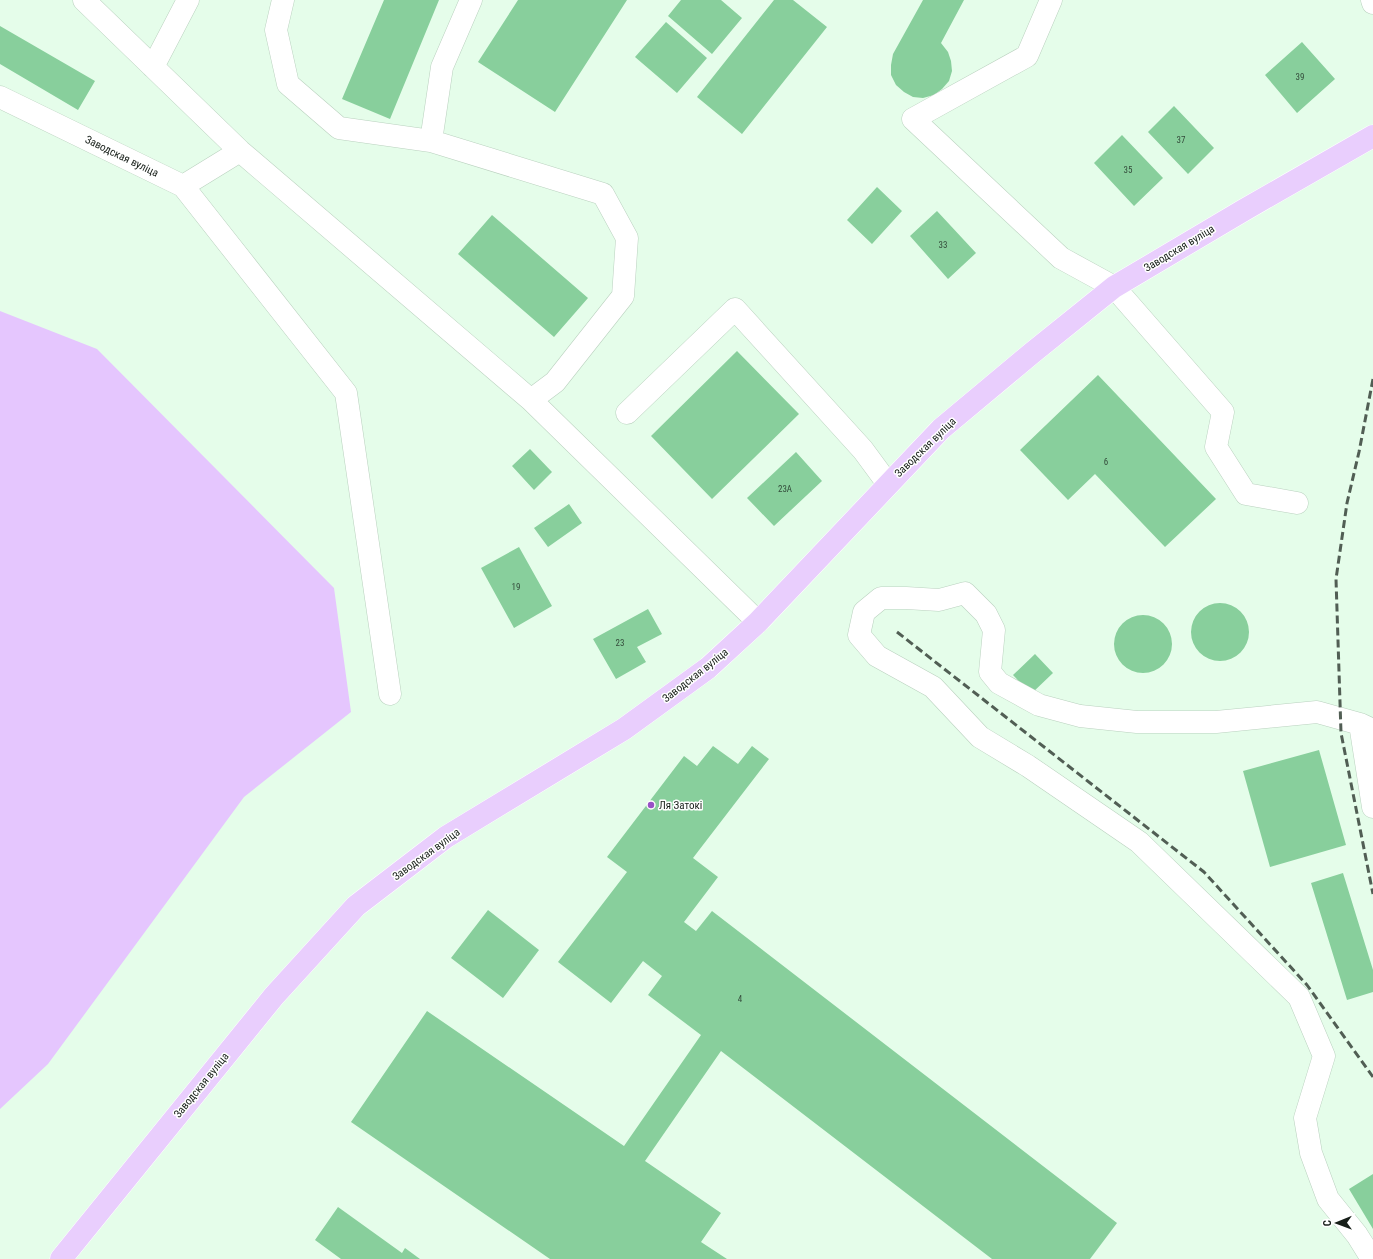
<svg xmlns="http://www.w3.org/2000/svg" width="1373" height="1259" viewBox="0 0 1373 1259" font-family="'Roboto Condensed',sans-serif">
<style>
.water{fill:#e5c6fe}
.building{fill:#88cf9c}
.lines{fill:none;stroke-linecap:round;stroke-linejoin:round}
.minor-casing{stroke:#bad1bf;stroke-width:23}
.major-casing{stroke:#fff;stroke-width:23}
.minor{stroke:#fff;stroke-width:22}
.major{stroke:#e9cefd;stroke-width:22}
.rail{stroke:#515e54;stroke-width:3;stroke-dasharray:8 4;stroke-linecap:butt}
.poi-dot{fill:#9852c6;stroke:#fff;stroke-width:1.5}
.labels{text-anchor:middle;stroke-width:3;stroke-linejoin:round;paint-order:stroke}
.number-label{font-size:9px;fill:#334b3a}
.street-label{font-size:11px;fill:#171f19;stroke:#fff}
.poi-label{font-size:11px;fill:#171f19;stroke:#fff;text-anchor:start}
</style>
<rect width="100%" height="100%" fill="#e5fdea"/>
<path class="water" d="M0,311L97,349L334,588L351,712L244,797L48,1064L0,1109Z"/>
<path class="building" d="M384,0H439L390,119L342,99Z
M518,0H627L555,112L478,62Z
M681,0H721L742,18L712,54L668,16Z
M774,0H793L827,27L742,134L697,97Z
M923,0H964L941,43L948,52L951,61L952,71L949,81L942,89L934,95L923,98L913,97L904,92L896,85L891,75V65L893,54Z
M666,22L707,58L677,93L635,57Z
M0,26L95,81L78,110L0,64Z
M1302,42L1335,79L1297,113L1265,75Z
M1174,106L1214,148L1188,174L1148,132Z
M1122,135L1163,178L1134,206L1094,163Z
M877,187L902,211L872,244L847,220Z
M937,211L976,253L948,279L910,236Z
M492,215L588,298L554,337L458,254Z
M737,351L799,414L712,499L651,436Z
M1098,375L1216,499L1165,547L1095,474L1068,500L1020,450Z
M530,449L552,472L534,490L512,466Z
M796,452L822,481L774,526L747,498Z
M569,504L582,523L548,547L534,528Z
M519,547L552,606L514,628L481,568Z
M1191 632a29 29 0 1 1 58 0a29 29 0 1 1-58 0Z
M648,609L662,634L637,647L646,662L616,679L593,639Z
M1114 644a29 29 0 1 1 58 0a29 29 0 1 1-58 0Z
M1035,654L1053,673L1031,694L1013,675Z
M713,746L738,764L752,746L769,759L693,858L718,877L684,922L696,931L712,911L1117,1223L1090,1259H992L721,1051L645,1161L721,1213L701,1242L727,1259H550L351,1122L427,1011L624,1146L701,1035L648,995L662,976L643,961L611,1003L558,962L627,872L607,857L684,756L697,766Z
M1319,750L1346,845L1270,867L1243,771Z
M1343,873L1373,970V992L1347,1000L1311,883Z
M488,910L539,950L503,998L451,958Z
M1373,1174V1229L1349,1189Z
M338,1207L402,1253L405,1248L420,1259H341L315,1240Z"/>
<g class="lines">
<g class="minor-casing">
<path id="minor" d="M84,0L240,151L531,400L758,622
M283,0L276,30L288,84L339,128L431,141L603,194L627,238L623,296L555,382L531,400
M1051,0L1027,56L913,119L1061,258L1114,287L1223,412L1216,447L1246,494L1297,503
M1372,0L1373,3
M153,67L188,0
M0,97L183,186L240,151
M431,141L442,67L471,0
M183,186L346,393L390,694
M627,413L735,309L863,450L888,484
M1360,724L1373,807
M1372,1259L1357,1235L1328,1199L1311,1153L1305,1118L1324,1056L1299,997L1139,842L1028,766L980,737L933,687L877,656L859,635L864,612L881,598H906L939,600L965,593L986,614L994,630L990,672L999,683L1039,705L1080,716L1137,722H1216L1317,712L1360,724L1373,730"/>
</g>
<g class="major-casing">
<path id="major" d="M61,1259L274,996L356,906L446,837L624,729L708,668L758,622L941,429L1032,353L1114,287L1244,210L1373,136"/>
</g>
<use href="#minor" class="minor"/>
<use href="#major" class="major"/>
<path class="rail" d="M1373,379L1359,452L1347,503L1336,579L1341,733L1373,894
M897,632L1204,872L1307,985L1373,1077"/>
</g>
<circle class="poi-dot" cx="651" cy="805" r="4"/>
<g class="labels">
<g class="number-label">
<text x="1300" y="80">39</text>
<text x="1181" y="143">37</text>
<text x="1128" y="173">35</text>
<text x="943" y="248">33</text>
<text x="1106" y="465">6</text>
<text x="785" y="492">23А</text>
<text x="516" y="590">19</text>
<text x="620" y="646">23</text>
<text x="740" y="1002">4</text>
</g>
<g class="street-label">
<text transform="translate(122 156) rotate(26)" y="4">Заводская вуліца</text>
<text transform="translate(1179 248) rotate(-31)" y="4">Заводская вуліца</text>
<text transform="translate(925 447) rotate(-44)" y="4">Заводская вуліца</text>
<text transform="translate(695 675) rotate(-38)" y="4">Заводская вуліца</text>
<text transform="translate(426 854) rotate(-36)" y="4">Заводская вуліца</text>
<text transform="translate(201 1085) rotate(-51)" y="4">Заводская вуліца</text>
</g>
<g class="poi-label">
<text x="659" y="809">Ля Затокі</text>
</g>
</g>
<g transform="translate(1337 1223) rotate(269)" stroke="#ffffff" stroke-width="3" paint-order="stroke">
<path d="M0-3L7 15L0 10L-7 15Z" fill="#171f19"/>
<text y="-6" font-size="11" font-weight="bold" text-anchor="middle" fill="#171f19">С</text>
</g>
</svg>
